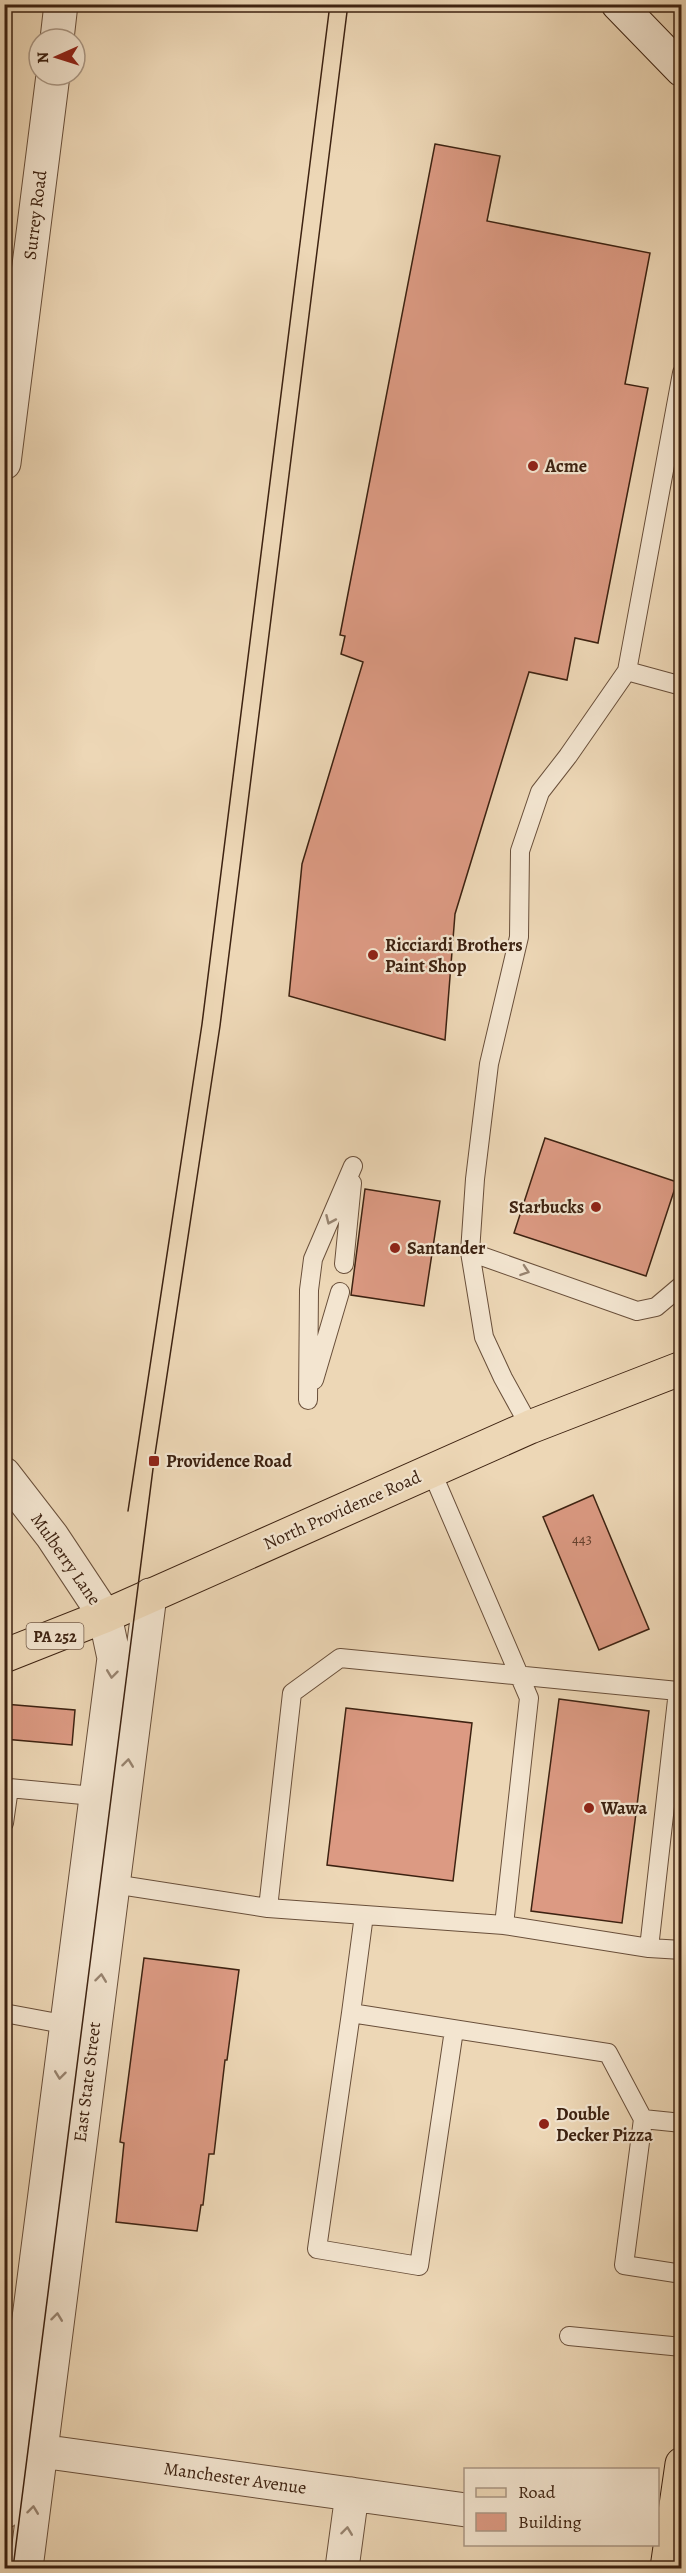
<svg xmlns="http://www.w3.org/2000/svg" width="686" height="2573" viewBox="0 0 686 2573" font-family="Alegreya,serif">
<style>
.building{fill:#dc9a83;stroke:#3d2211;stroke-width:1.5}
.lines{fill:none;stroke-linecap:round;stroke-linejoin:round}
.lane-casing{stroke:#694f3a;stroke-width:20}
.street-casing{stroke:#694f3a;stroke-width:35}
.secondary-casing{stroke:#3d2211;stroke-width:35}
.primary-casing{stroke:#3d2211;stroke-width:35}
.lane{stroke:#f3e5d0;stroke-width:18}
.street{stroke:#f3e5d0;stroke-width:33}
.secondary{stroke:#f3e5d0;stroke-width:33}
.primary{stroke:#edd7b6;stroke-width:33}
.tram{stroke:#3d2211;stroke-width:1.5}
.oneway{stroke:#988470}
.poi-dot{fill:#8f2418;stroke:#f3e5d0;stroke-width:2}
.labels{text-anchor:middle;stroke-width:4.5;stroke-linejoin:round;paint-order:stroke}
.number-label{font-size:15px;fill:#65402e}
.shield{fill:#f3e5d0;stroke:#745c4a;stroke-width:1.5}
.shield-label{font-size:16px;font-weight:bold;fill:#3d2211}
.street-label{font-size:18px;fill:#3d2211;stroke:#f3e5d0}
.poi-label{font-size:18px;font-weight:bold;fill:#3d2211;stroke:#f3e5d0;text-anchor:start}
</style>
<rect width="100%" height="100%" fill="#edd7b6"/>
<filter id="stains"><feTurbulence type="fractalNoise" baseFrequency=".00333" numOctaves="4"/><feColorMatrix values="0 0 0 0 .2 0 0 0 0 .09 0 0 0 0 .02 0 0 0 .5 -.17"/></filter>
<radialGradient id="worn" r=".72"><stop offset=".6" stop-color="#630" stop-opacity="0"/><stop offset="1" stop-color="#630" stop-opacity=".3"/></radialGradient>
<path class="building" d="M435,144L500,156L487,221L650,253L625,384L648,388L598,643L575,638L567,680L529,672L455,914L445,1040L289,996L302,864L363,662L341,654L345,636L340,635Z
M545,1138L677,1182L646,1276L514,1233Z
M365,1189L440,1201L424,1306L351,1295Z
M593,1495L649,1629L599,1650L543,1517Z
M559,1699L649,1711L622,1923L531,1911Z
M4,1704L75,1710L72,1745L4,1739Z
M346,1708L472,1723L453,1881L327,1865Z
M144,1958L239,1970L227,2060H225L214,2154H209L203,2205H201L197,2231L116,2222L124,2143L120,2142Z"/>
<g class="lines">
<g class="lane-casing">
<path id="lane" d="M627,671L682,686
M470,1252L637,1311L656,1307L682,1285
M344,1264L352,1183
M314,1380L340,1292
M308,1400L309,1290L313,1259L353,1166
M530,1427L503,1378L484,1337L470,1252L475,1179L489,1064L519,937L520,851L540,792L568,756L627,671L682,373
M4,1823L9,1788L104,1797
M107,1883L268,1908L504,1925L529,1698L431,1470
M268,1908L292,1693L340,1658L678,1691L649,1948
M504,1925L649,1948L682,1950
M4,2013L74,2026
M351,2013L364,1915
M454,2030L419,2266L317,2249L351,2013L608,2053L643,2119L682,2123
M643,2119L624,2265L682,2274
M569,2336L682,2347"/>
</g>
<g class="street-casing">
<path id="street" d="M57,39L61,4
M4,463L53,75
M4,1474L52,1536L105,1616L114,1658L4,2512
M19,2448L466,2510
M26,2568L150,1595
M342,2568L352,2494"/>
</g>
<g class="secondary-casing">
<path id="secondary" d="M618,4L682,70"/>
</g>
<g class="primary-casing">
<path id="primary" d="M4,1656L105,1616L530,1427L682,1368
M667,2568L682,2464"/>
</g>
<use href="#lane" class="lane"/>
<use href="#street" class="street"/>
<use href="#secondary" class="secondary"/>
<use href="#primary" class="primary"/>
<path class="tram" d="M128,1511L202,1024L330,4
M13,2568L154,1461L220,1026L348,4"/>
</g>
<defs><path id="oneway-chevron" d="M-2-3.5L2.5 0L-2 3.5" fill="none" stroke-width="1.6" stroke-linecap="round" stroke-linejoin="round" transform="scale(1.5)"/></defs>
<g class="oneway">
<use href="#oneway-chevron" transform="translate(330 1220) rotate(114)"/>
<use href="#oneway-chevron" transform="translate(525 1271) rotate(19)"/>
<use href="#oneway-chevron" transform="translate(112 1674) rotate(97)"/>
<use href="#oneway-chevron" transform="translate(128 1763) rotate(-83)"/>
<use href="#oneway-chevron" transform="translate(101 1978) rotate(-83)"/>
<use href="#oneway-chevron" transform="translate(60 2075) rotate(97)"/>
<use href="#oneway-chevron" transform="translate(57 2317) rotate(-83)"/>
<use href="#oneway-chevron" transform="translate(33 2510) rotate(-83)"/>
<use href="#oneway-chevron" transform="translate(347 2531) rotate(-83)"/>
</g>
<g class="poi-dot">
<circle cx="533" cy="466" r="6"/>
<circle cx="373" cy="955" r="6"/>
<circle cx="596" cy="1207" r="6"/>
<circle cx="395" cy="1248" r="6"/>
<rect x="148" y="1455" width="12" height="12" rx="3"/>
<circle cx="589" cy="1808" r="6"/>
<circle cx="544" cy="2124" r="6"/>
</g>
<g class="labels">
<g class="number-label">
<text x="582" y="1544">443</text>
</g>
<rect class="shield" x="26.5" y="1623" width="57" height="26" rx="4.5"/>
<g class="shield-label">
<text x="55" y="1642">PA 252</text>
</g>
<g class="street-label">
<text transform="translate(35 215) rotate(-83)" y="6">Surrey Road</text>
<text transform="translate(342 1510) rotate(-24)" y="6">North Providence Road</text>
<text transform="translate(66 1559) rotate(55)" y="6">Mulberry Lane</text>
<text transform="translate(87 2082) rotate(-83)" y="6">East State Street</text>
<text transform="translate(235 2478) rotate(8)" y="6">Manchester Avenue</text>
</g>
<g class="poi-label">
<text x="545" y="472">Acme</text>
<text x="385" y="951">Ricciardi Brothers<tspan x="385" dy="21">Paint Shop</tspan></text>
<text x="584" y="1213" text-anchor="end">Starbucks</text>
<text x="407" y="1254">Santander</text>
<text x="166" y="1467">Providence Road</text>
<text x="601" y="1814">Wawa</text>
<text x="556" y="2120">Double<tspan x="556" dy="21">Decker Pizza</tspan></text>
</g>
</g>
<rect width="686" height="2573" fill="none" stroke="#edd7b6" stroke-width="24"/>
<rect x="6" y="6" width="674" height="2561" fill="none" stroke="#3d2211" stroke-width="3"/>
<rect x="12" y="12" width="662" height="2549" fill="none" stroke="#3d2211" stroke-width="1.5"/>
<rect x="464" y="2468" width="195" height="78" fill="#f3e5d0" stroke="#aa9784" stroke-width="1.5"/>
<rect x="476" y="2488" width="30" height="9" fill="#edd7b6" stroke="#aa9784" stroke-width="1.5"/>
<text x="518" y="2498" font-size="18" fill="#3d2211">Road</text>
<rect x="476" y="2513" width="30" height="18" fill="#dc9a83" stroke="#aa9784" stroke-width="1.5"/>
<text x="518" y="2528" font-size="18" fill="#3d2211">Building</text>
<g transform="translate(57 57) rotate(267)"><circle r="28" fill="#f3e5d0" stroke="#aa9784" stroke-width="1.5"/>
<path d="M0-4.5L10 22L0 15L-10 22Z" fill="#8f2418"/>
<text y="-9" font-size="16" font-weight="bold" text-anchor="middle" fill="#3d2211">N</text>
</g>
<rect width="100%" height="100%" filter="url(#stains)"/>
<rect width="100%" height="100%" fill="url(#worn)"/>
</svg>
